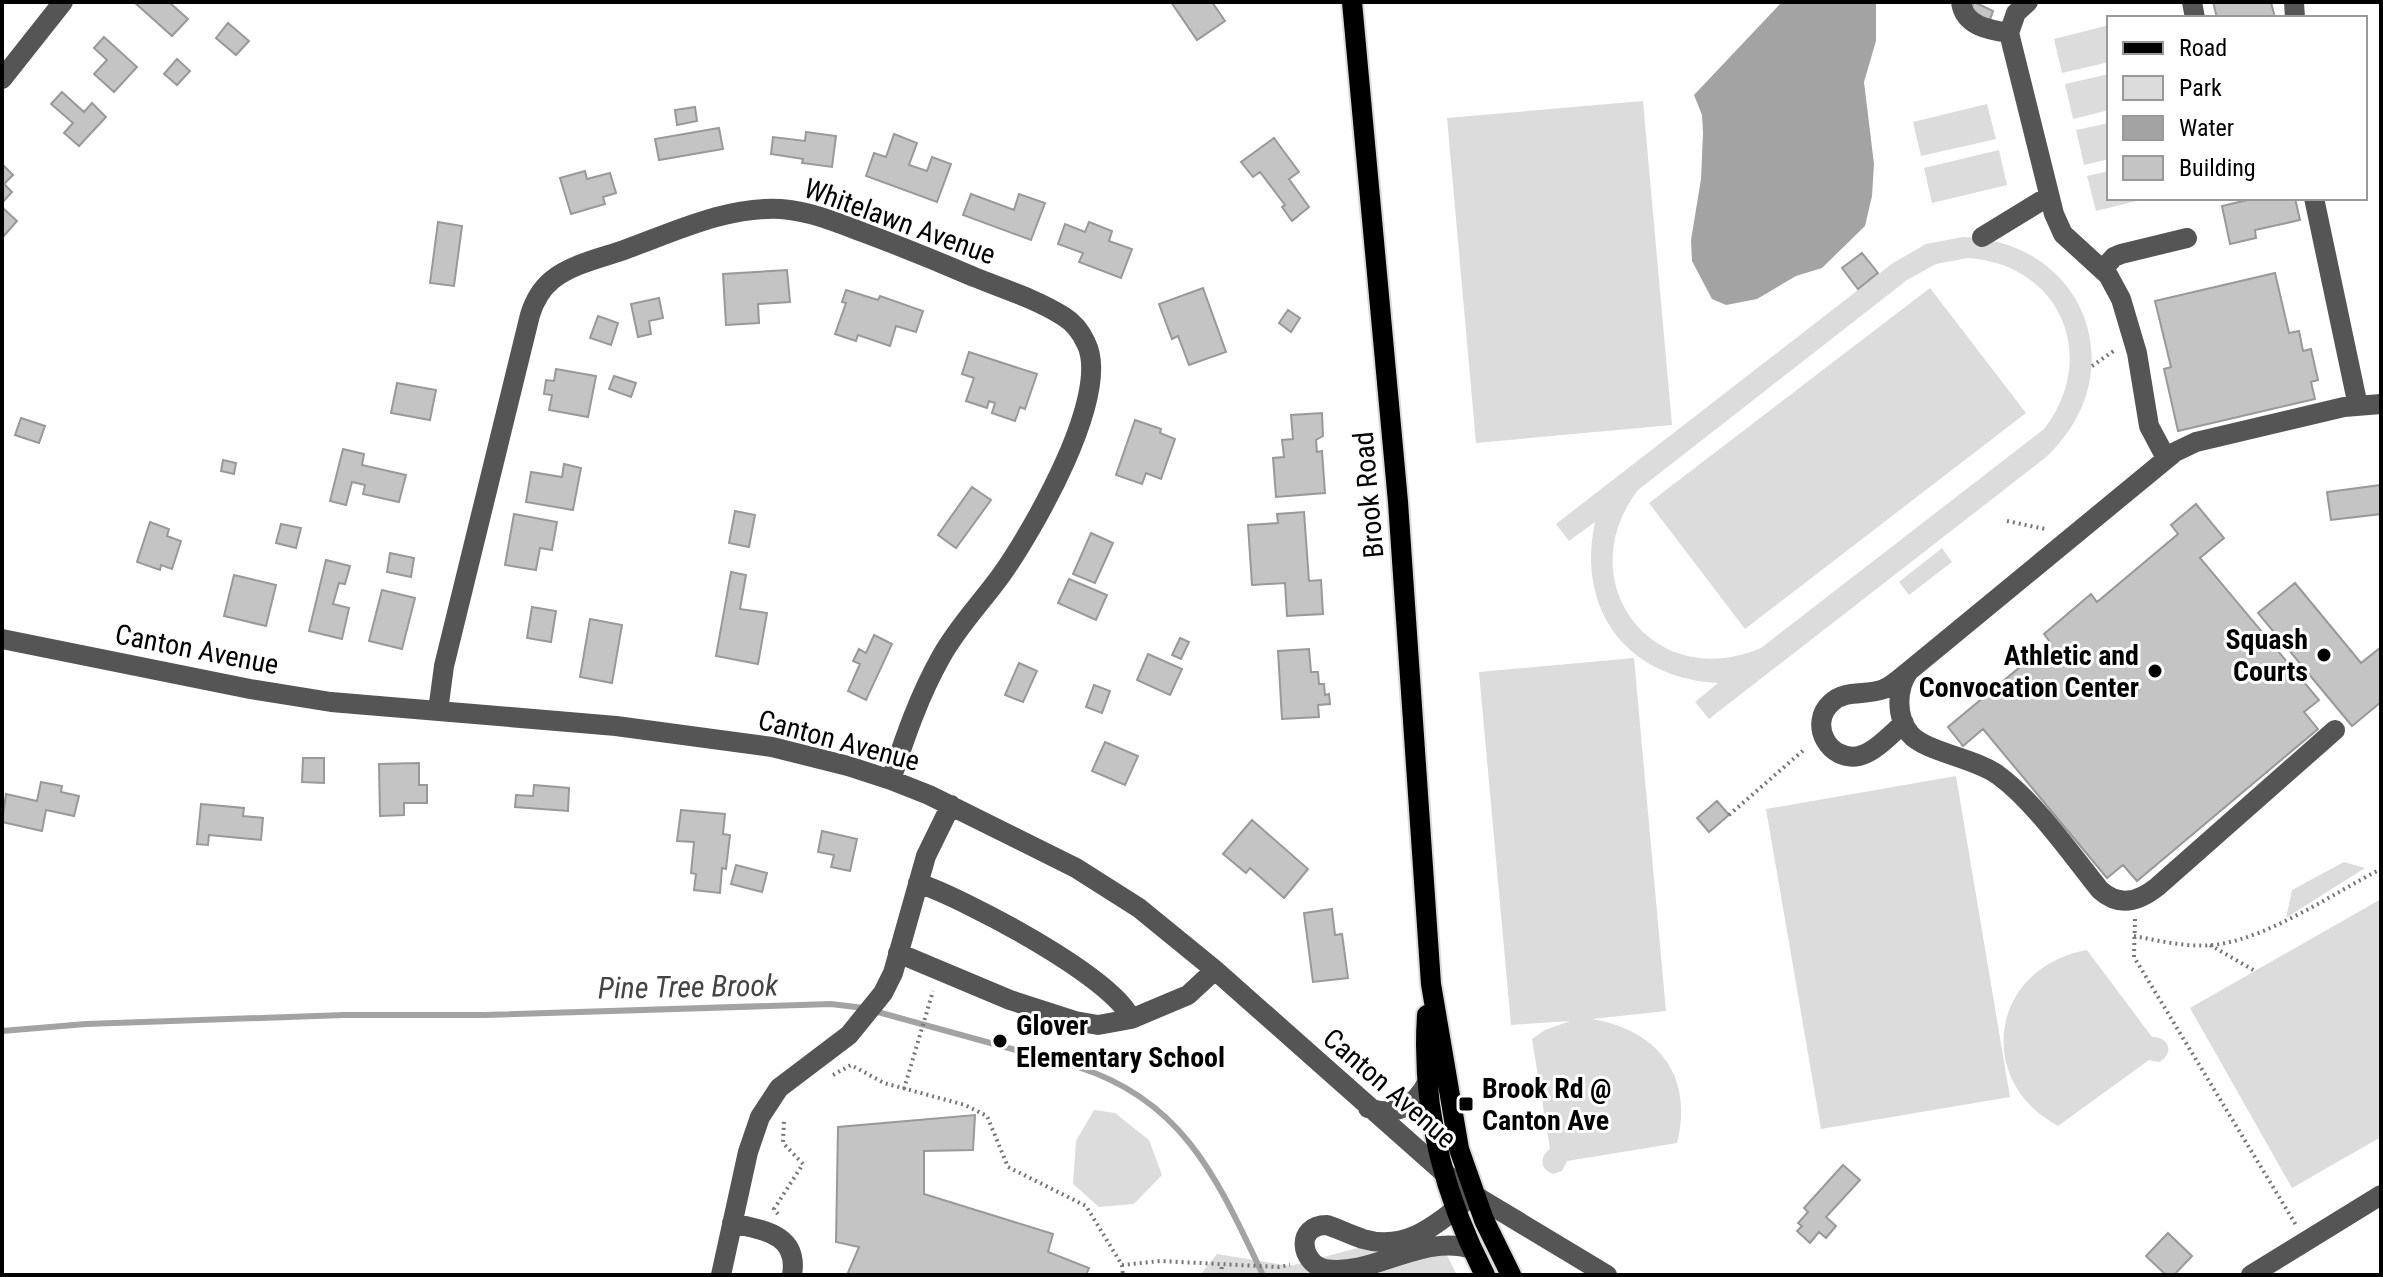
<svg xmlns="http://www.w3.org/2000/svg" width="2383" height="1277" viewBox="0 0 2383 1277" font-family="'Roboto Condensed',sans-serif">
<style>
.green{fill:#dcdcdc;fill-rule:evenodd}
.water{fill:#a3a3a3}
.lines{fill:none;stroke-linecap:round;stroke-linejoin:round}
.stream{stroke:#a3a3a3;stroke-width:6}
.building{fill:#c4c4c4;stroke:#999;stroke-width:2}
.major-casing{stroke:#dbdbdb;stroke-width:24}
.path{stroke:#777;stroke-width:4;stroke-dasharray:2 4;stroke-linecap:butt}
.minor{stroke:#555;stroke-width:20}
.major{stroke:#000;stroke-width:20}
.poi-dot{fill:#000;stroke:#fff;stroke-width:3}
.labels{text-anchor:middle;stroke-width:6;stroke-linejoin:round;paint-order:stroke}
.street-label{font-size:28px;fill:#000;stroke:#fff}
.poi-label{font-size:28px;font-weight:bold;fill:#000;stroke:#fff;text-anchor:end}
.water-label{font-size:30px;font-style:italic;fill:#444;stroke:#fff}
</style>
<rect width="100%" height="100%" fill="#fff"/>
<path class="green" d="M2109,25V62L2062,73L2054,39Z
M2109,74V110L2073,119L2065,84Z
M1643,101L1672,425L1476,443L1447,118Z
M1987,104L1996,139L1921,156L1913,122Z
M2109,123V159L2084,165L2076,130Z
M1999,150L2007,185L1932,203L1924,168Z
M2109,171V198H2149L2096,211L2087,176Z
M1963,237C2086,241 2136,374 2045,458L1709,719L1695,702L1718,683C1627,678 1576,610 1595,522L1569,541L1556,524L1893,263L1926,244ZM1968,258C2060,264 2100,357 2044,429L1761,648C1654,694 1568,582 1638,490L1907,280L1936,264Z
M1930,288L2026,413L1745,629L1649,503Z
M1942,548L1952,562L1909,595L1899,582Z
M1634,658L1666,1011L1592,1019C1658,1030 1694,1076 1677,1143L1567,1161L1562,1171L1553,1174C1539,1169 1540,1156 1550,1149L1532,1039L1545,1030L1570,1021L1511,1025L1479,672Z
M1956,776L2010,1097L1821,1129L1766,809Z
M2344,862L2365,868L2286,918L2292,890Z
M2381,899V1137L2292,1188L2190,1008Z
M2087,950L2152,1037C2169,1036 2175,1054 2159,1062L2149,1060L2058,1126C1973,1080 1991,967 2087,950Z
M1094,1110L1115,1113L1149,1140L1162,1175L1134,1204L1099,1207L1073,1184L1076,1141Z
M1433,1228L1457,1275H1200L1217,1254L1290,1266Z"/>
<path class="water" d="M1782,2H1876V41L1864,82L1874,164L1872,196L1865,226L1822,268L1796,276L1757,299L1726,305L1712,299L1692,261L1691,240L1701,179L1703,133L1702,115L1694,95Z"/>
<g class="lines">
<path class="stream" d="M874,1011L1078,1067C1185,1101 1218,1181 1263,1275
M2,1031L86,1024L344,1015H484L831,1004L864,1008"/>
</g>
<path class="building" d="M134,2H169L188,19L172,36Z
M1171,2H1212L1225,21L1197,40Z
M1974,2L1993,11L1987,28L1967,18Z
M2213,2H2271L2275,18H2217Z
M228,23L249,41L236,55L216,38Z
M104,37L137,67L114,92L94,74L107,60L94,48Z
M177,59L190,71L177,85L164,74Z
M62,92L84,112L92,103L106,117L79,146L64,133L73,123L51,104Z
M695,107L697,121L677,125L675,110Z
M719,128L723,149L659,160L655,139Z
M806,132L836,136L832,167L802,163L803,159L771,154L773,137L805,141Z
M894,134L917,143L909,165L927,171L932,157L951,164L937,202L866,176L874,153L886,157Z
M1274,138L1299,172L1289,179L1309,207L1292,221L1282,207L1285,205L1260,172L1253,177L1241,162Z
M2,164L13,175L4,184L12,192L2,203Z
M585,171L587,179L610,173L616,193L603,197L605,204L571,214L560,178Z
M971,194L1014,210L1019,194L1045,203L1031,240L963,215Z
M2295,198L2300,220L2255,230L2256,238L2230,244L2222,206L2256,198Z
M4,209L17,221L2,238V211Z
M438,222L462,226L454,286L430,283Z
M1089,222L1112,231L1109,241L1132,249L1121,278L1079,262L1083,253L1058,244L1065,224L1085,232Z
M1862,253L1878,273L1858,289L1842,268Z
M787,270L790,302L758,304L759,323L726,325L723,274Z
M2275,273L2289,333L2299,331L2303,351L2311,349L2318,380L2311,382L2315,399L2178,431L2164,369L2171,367L2155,301Z
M1203,288L1226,352L1189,365L1178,336L1172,339L1159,304Z
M846,290L878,300L880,296L923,311L916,332L896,326L890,346L858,335L856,341L835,334L846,303L842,302Z
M659,298L663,318L649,321L651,334L638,337L631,304Z
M1288,310L1300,318L1291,332L1279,323Z
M598,316L618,323L611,345L590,338Z
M969,352L1037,374L1025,409L1020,407L1015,421L992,413L995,403L989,401L987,408L966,401L974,378L962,374Z
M556,369L596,376L588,417L549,410L552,395L544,394L546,380L554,381Z
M614,376L636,383L631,397L609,389Z
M397,383L436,390L430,420L391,413Z
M1322,413L1323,436L1316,440L1317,452L1322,451L1325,493L1276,497L1273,458L1284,457L1282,440L1293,439L1291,415Z
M21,418L45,426L39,443L15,435Z
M1135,420L1161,429L1160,433L1175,439L1161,479L1146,473L1142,484L1116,475Z
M343,449L364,454L362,465L406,475L399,502L363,494L365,485L352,482L346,505L330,501Z
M223,460L236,463L234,474L221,471Z
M564,464L581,468L573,510L526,502L531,472L562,477Z
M2381,485V514L2331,520L2327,492Z
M972,487L991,500L956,548L938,535Z
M2196,504L2224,538L2200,558L2319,700L2304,712L2318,729L2137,881L2123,865L2107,878L1983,729L1963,746L1948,727L2050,642L2044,634L2091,594L2097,602L2178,534L2171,525Z
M735,511L755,515L749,547L729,543Z
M1304,512L1309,581L1321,580L1323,614L1287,616L1285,583L1252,585L1248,525L1278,523L1277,514Z
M514,514L557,522L552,550L540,548L536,570L505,565Z
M150,522L169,529L167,536L181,541L172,569L161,565L160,570L137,562Z
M281,524L301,528L296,548L276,543Z
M1091,533L1113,543L1095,583L1073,574Z
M390,553L414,558L411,577L387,572Z
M326,560L350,566L345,584L339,583L333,604L349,608L342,639L309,631Z
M731,572L746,575L740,609L767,613L758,664L716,656Z
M234,575L276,585L266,626L224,616Z
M1069,579L1107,595L1096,620L1058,603Z
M2295,583L2361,663L2381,647V702L2352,726L2258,613Z
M382,590L415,598L402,649L369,641Z
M532,607L556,611L551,642L527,638Z
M590,619L622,625L612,683L580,677Z
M874,635L892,644L866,700L848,691L860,664L853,661L859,649L866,653Z
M1180,638L1189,642L1181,659L1172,655Z
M1309,649L1311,672H1318L1319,684H1324L1325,695L1329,694L1330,704L1318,705L1319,717L1282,719L1278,651Z
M1148,654L1182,669L1170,695L1137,680Z
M1019,663L1037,671L1023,702L1005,695Z
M1094,685L1110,691L1102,713L1086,707Z
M1105,742L1138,756L1125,785L1092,771Z
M303,758H324V783L302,782Z
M419,763V785H427V803H404V815L380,816L379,764Z
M41,782L62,786L61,792L79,796L74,816L46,810L42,831L2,822L6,794L37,801Z
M534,785L569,788L568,811L515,807L516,795L533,796Z
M1717,801L1729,815L1709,832L1697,818Z
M201,804L244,808L243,816L263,818L261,840L209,835L208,845L197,844Z
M681,810L725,814L723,834L730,835L726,869L722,868L720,893L694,890L696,874L691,873L694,842L677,841Z
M1252,820L1308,869L1284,898L1250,868L1246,873L1223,854Z
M822,831L857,839L850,871L831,867L834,855L818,852Z
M736,865L767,873L762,892L731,884Z
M1332,909L1335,935L1342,934L1348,978L1313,982L1304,913Z
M975,1115L973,1150L924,1151V1194L1053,1234L1048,1252L1089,1268L1086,1275H847L859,1247L836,1242L838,1127Z
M1843,1165L1860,1180L1826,1217L1836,1226L1826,1238L1819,1232L1810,1243L1797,1231L1802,1226L1798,1223L1808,1212L1804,1208Z
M2168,1233L2192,1256L2174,1275H2166L2146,1256Z"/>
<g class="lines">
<g class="major-casing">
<path id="major" d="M1352,2L1398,502L1431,984L1459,1149L1484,1220L1511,1275
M1427,1015C1421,1107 1443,1194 1485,1275"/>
</g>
<path class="path" d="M2092,366L2115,350
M2007,521L2045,529
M1729,815L1806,748
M2135,919L2134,957L2296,1225
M2134,936C2161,941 2192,949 2220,944C2271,936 2334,893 2381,869
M2210,945L2255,971
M833,1075L851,1065L884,1083L965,1105L987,1116L1008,1167L1086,1206L1122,1265L1160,1261L1278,1267L1290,1265
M904,1089L933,991
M778,1214L774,1209L803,1164L783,1143L784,1120
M1122,1265L1123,1275
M1221,1275L1222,1264"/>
<path class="minor" d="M1961,2C1964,26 1989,30 2009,33
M2028,2L2016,13L2009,33L2054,214L2063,234L2108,275L2121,299L2137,353L2149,426L2166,458
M2192,2L2195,18
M2294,2L2295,18
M2,79L63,2
M2314,198L2358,406
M1982,237L2049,196
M2103,269L2114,257L2121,254L2187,238
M2,639L250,689L331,702L616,726L772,747L848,766L891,780L929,795L1076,868L1139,908L1215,970L1443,1172L1474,1195L1607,1275
M438,711L444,666L530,315C534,302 541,289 552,280C572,264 601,258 624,250C674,232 727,206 781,209C809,211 836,222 862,232C900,246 937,261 974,277C1004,289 1036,299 1063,316C1073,322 1081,332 1086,343C1112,394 1033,530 1002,574C982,602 958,626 941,657C919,696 905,737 891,780
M1904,723C1891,734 1875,752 1859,756C1829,762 1808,724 1831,703C1845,689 1866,696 1884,689C1893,685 1901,677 1909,671
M2335,730L2157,887C2138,902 2119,907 2100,890C2071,854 2035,802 1998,775C1976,758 1925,752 1910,734C1896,717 1896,689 1909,671L2175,452L2196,442L2344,407L2381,404
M918,883C963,898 1114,977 1131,1019L1188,995L1215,970
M898,953L1010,1000L1075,1021L1098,1025L1131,1019
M1368,1108C1395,1117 1414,1107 1427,1083
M1467,1200C1437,1224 1406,1252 1363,1239C1351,1235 1339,1229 1327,1225C1295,1225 1300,1263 1325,1269C1373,1277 1422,1233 1472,1249
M732,1223C763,1230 799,1234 792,1275
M721,1275L748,1152L760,1117L779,1088L849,1035L883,993L893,973L926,856L951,805
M2251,1275L2381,1195"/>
<use href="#major" class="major"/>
</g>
<g class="poi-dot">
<circle cx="2324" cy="655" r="8"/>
<circle cx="2155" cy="671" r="8"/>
<circle cx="1000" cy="1041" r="8"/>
<rect x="1458" y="1096" width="16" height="16" rx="4"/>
</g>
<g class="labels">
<g class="street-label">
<text transform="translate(900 221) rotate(20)" y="10">Whitelawn Avenue</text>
<text transform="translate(1368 495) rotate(-95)" y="10">Brook Road</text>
<text transform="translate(197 649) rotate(11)" y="10">Canton Avenue</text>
<text transform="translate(839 740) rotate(15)" y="10">Canton Avenue</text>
<text transform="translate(1390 1088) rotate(41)" y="10">Canton Avenue</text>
</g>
<g class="poi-label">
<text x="2308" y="649">Squash<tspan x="2308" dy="32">Courts</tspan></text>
<text x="2139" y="665">Athletic and<tspan x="2139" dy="32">Convocation Center</tspan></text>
<text x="1016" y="1035" text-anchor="start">Glover<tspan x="1016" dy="32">Elementary School</tspan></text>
<text x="1482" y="1098" text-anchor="start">Brook Rd @<tspan x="1482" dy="32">Canton Ave</tspan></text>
</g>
<g class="water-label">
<text transform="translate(688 987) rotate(-1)" y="10">Pine Tree Brook</text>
</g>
</g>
<rect width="2383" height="1277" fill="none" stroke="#000000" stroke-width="8"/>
<rect x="2107" y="16" width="260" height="184" fill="#ffffff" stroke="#999999" stroke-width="2"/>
<rect x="2123" y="42" width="40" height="12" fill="#000000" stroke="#999999" stroke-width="2"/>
<text x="2179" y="56" font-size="24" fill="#000000">Road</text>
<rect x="2123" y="76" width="40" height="24" fill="#dcdcdc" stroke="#999999" stroke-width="2"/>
<text x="2179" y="96" font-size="24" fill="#000000">Park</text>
<rect x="2123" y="116" width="40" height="24" fill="#a3a3a3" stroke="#999999" stroke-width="2"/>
<text x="2179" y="136" font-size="24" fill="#000000">Water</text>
<rect x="2123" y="156" width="40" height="24" fill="#c4c4c4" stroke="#999999" stroke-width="2"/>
<text x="2179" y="176" font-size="24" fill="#000000">Building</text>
</svg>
